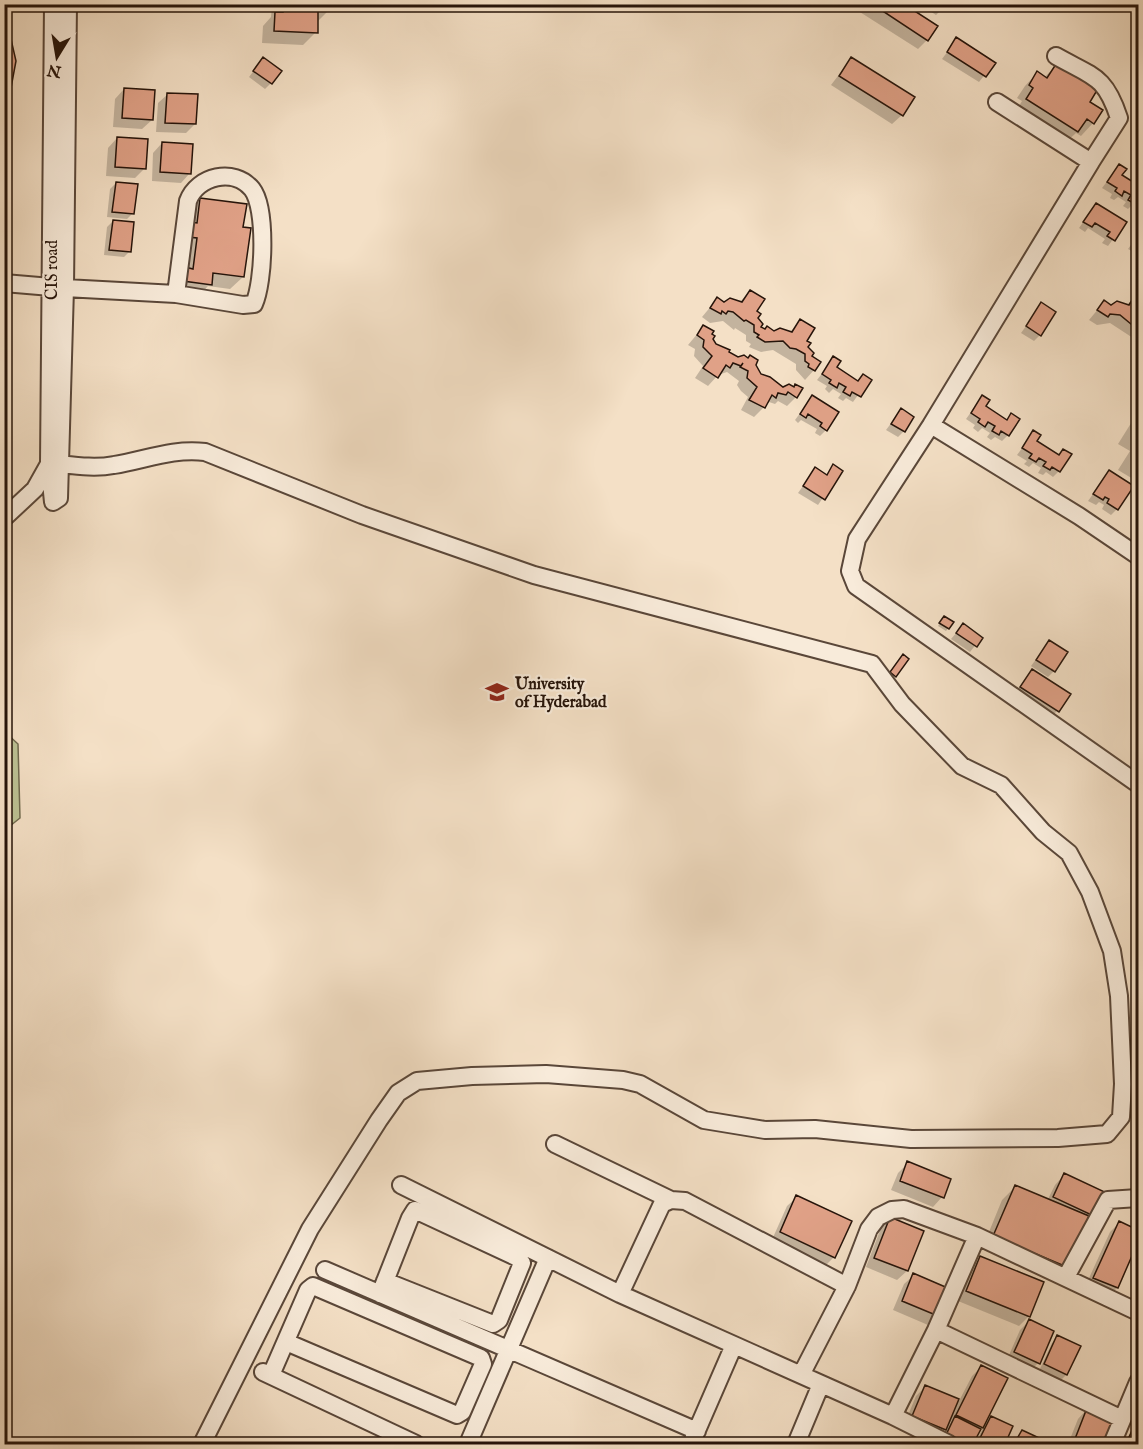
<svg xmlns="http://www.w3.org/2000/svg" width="1143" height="1449" viewBox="0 0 1143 1449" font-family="'IM FELL English',serif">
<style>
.green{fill:#bcc294;stroke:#716b4f;stroke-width:1.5}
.shadow{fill:#0003}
.building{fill:#e0a187;stroke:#26140a;stroke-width:1.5}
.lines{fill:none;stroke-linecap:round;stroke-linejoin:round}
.minor-casing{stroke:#5a4739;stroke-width:20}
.minor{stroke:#f8ebda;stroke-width:16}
.labels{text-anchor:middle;stroke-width:4.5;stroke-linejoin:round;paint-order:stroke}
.street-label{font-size:16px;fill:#26140a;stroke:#f8ebda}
.poi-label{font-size:16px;font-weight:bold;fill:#26140a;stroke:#f8ebda;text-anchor:start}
</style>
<rect width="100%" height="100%" fill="#f4e0c6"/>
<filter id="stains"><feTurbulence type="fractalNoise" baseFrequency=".00333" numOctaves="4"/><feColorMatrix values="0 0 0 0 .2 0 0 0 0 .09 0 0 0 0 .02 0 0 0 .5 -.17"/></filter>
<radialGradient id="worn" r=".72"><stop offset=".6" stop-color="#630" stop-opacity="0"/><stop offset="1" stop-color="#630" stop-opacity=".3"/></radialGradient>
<path class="green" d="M4,731L18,744L20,818L5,830Z"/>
<path class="shadow" d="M272,4H330V9L316,23V32L303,45L262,43L263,26L271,17Z
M853,4H902L927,40L918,49L852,7Z
M919,4H947L936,15Z
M957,39L994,63L979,82L942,59Z
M851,59L902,115L892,124L831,85Z
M1058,63L1088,102L1093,123L1081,136L1076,133L1064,144L1015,113L1022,101L1017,98L1025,86L1037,73L1044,78Z
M258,65L271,83L265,89L249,77Z
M124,89L152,120L142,129L113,127L115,99Z
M168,94L195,124L186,133L156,132L158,103Z
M117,138L145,168L135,178L106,176L108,148Z
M162,143L190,173L181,183L152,181L153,153Z
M1119,166L1120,176L1138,187V210L1131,206L1128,209L1123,206L1126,202L1118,197L1114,200L1110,198L1112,194L1102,188Z
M116,183L133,213L127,219L107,217L110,189Z
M201,200L242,228L243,277L230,289L208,286L198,297L171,293L188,212Z
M1096,204L1125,223L1108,246L1102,243L1105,239L1088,228L1085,232L1079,228Z
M113,221L130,251L124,257L104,255L107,227Z
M1138,235V264L1135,260V253L1128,249Z
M750,291L759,327L774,333L790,332L800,321L814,370L805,380L796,370V364L773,350L761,352L749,347L751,344L746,341V335L735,328L734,330L723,321L710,323L702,317L717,299L724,304L739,303Z
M1137,294L1138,295V352V347L1133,344V338L1110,323L1097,325L1089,320L1104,302L1111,306H1126Z
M1042,304L1040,335L1034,341L1021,333Z
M703,327L715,345L754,365L760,375L769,378L796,397L787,406L778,401L775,404L769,402L754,417L741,410L748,397L741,391L737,385L739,381L727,372L718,375L708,386L695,378L703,366L694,356L695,349L688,345Z
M834,358L835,367L857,382L869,380L853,402L846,398L843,401L838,398L841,394L833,389L829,393L825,389L827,386L817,380Z
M812,397L826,430L820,436L815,433L817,429L801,420L798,423L795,420Z
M982,397L984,406L1006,421L1012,415L1008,435L1002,441L995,437L991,440L987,437L990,433L982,428L978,432L973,428L975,425L966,419Z
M901,410L904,431L898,437L886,430Z
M1138,412V482L1118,470L1130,451L1118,444Z
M1034,432L1035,442L1057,456L1063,451L1059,471L1053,477L1046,472L1043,475L1038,473L1041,468L1033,463L1029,467L1024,464L1027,461L1017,455Z
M834,466L841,471L818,505L798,493L815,469L825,476Z
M1109,472L1117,509L1111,515L1102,509L1104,505L1099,502L1096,505L1088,501Z
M942,620L952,623L946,631L938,626Z
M963,625L981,638L970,652L951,639Z
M1049,642L1054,671L1048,677L1031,666Z
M1032,671L1069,695L1049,721L1012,697Z
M908,1163L942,1197L933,1207L891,1190L898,1173Z
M1064,1175L1107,1195L1066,1266L1053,1279L982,1249L1002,1200L1015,1187L1047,1201L1055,1185Z
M797,1197L834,1257L825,1266L771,1242L787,1206Z
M890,1219L922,1232L907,1271L897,1280L866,1267L881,1228Z
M1119,1223L1138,1232V1238L1117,1288L1108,1297L1085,1287L1110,1232Z
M980,1258L1029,1316L1019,1326L958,1301L971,1267Z
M914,1275L937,1315L928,1325L893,1310L904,1284Z
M1029,1321L1038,1363L1029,1372L1006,1362L1020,1330Z
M1058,1337L1079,1347L1066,1375L1060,1381L1039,1371L1052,1343Z
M981,1367L983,1426L991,1418L1011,1427L1003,1444H975L983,1428L980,1427L972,1444H943L940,1443L947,1426L935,1439L904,1425L916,1396L925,1387L959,1401L972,1376Z
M1087,1409L1109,1444H1068L1078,1419Z
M1133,1430L1138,1432V1444H1122Z
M1022,1431L1049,1444H1011Z"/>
<path class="building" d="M283,4H331V10L318,9V33L274,31L275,12H283Z
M872,4H904L938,26L928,41Z
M4,9L16,61L4,125Z
M956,37L996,63L986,77L947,52Z
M263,57L282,71L272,84L253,71Z
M851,57L915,97L903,116L839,76Z
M1058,61L1099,87L1090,102L1103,110L1094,124L1087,119L1078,132L1026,99L1033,88L1029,85L1037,71L1047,78Z
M124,88L155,90L153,120L122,118Z
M167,93L198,94L196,124L165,123Z
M117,137L148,139L146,169L115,167Z
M162,142L193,144L191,174L160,172Z
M1119,164L1127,169L1122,175L1138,185V201L1135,204L1128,200L1131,195L1124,191L1122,196L1115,191L1117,188L1107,182Z
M116,182L138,184L134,214L112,212Z
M200,198L247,204L243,227L251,228L244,277L213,273L212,285L183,281L185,267L193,269L197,238L188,237L190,222L197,223Z
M1096,203L1127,222L1115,241L1107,236L1110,232L1095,223L1092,227L1083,222Z
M113,220L134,222L131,252L109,250Z
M750,290L765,299L757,311L761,314L758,318L763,324L761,327L765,329L767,326L774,331L780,328L792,332L800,319L815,328L807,341L811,343L808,347L814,353L812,356L821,362L815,371L808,367L809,364L805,361V354L796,349L790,348L783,341L765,342L757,337L759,335L754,332V325L746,320L744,321L733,312L728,311L726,314L722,311L721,314L710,308L717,297L724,302L730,298L742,302Z
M1137,292L1138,326L1133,322L1131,324L1120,315L1110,314L1108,317L1097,310L1104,300L1111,305L1117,301L1129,305Z
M1041,302L1056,312L1041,336L1026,326Z
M703,325L714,331L712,334L715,336L713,339L716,344L730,350L729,352L738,357L744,355L748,358L750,355L758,360L756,365L761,374L770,377L783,387L789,384L794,387L795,384L803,388L797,398L788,392L786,395L778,393L776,398L772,395L765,408L749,400L757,387L747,378L748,371L740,367L743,363L741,366L733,363L730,368L726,365L718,378L703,368L712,356L703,347L704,340L697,335Z
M833,356L841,361L837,367L858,381L863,374L872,380L861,397L852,392L850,396L843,392L846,387L839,383L837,388L829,383L831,380L822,374Z
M812,395L839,412L827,431L820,426L822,423L808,414L806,418L800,414Z
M982,395L990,400L986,406L1007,420L1011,413L1020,419L1009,436L1001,431L999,435L992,431L995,426L988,422L985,427L978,422L980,419L971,413Z
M901,408L914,417L905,432L891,424Z
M1033,430L1041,435L1037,441L1059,455L1063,449L1072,454L1060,472L1052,467L1050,470L1043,466L1046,462L1039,458L1036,462L1029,458L1032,454L1022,448Z
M833,464L843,471L825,500L803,486L815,467L827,475Z
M1109,470L1134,486L1118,510L1107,503L1109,499L1105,497L1103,500L1093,494Z
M944,616L954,622L949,629L939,623Z
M963,623L983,638L977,647L956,633Z
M1049,640L1068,652L1055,672L1036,660Z
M903,654L909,659L896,677L890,672Z
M1032,669L1071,694L1059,712L1020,687Z
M907,1161L951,1179L944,1198L900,1181Z
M1064,1173L1109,1194L1098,1218L1053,1197Z
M1015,1185L1089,1216L1067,1267L993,1236Z
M796,1195L852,1221L835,1258L780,1232Z
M890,1217L924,1231L908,1271L874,1258Z
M1119,1221L1138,1230V1242L1118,1288L1093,1278Z
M980,1256L1044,1282L1030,1317L966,1291Z
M913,1273L950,1289L938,1316L902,1301Z
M1029,1319L1054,1331L1040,1364L1014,1352Z
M1057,1335L1081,1346L1067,1375L1044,1364Z
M981,1365L1008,1378L983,1428L956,1415Z
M925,1385L959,1399L946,1430L912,1416Z
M1087,1408L1120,1420L1110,1444H1073Z
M955,1416L981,1429L973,1444H960L945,1437Z
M991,1416L1013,1426L1005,1444H977Z
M1133,1428L1138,1431V1444H1126Z
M1022,1430L1052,1444H1014Z"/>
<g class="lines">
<g class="minor-casing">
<path id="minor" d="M53,4L49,463L53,502L59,498L65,288
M68,4L65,288L176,294L243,305L254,304C264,282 267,208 252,189C234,167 197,176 188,201L176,294
M1056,56C1093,77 1105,75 1119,118L1091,162
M997,102L1091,162L931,425L857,539L850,571L856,586L1138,784
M4,283L51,287
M931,425L1079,516L1138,556
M49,463C71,465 93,469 114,465C145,460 173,448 205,452L362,515L534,575L872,664L902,704L962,766L1001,785L1043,832L1069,853L1090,892L1112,951L1119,996L1123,1084L1121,1117L1107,1134L1058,1138L911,1139L815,1129L765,1130L704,1120L640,1084L623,1080L546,1074L472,1076L417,1081L398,1093L379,1120L310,1229L202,1444
M4,518L35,489L49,464
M555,1144L671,1200
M401,1185L620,1294L893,1416L949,1444
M325,1270L697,1431
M1066,1277L1108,1200L1138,1198
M380,1294L410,1218L415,1210L518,1258L522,1263L499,1320L493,1324L385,1281
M620,1294L662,1204L671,1200L685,1201L847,1286
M936,1330L1122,1419
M263,1372L416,1444
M271,1375L308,1290L313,1286L481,1358L483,1364L462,1412L457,1415L286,1342
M801,1375L847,1286L869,1229L878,1217L892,1210L904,1209L977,1236L1138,1312
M893,1416L936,1330L977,1236
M468,1444L548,1258
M691,1444L734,1345
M796,1444L821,1384
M1112,1444L1138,1382"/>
</g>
<use href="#minor" class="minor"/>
</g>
<defs>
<g id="university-bare" transform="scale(1.8)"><path d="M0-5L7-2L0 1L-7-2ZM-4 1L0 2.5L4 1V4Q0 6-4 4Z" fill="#8f2418" stroke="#f8ebda" stroke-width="2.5" paint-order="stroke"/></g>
</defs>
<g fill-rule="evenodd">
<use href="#university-bare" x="497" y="692"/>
</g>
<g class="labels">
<g class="street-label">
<text transform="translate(51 270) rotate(-90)" y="6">CIS road</text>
</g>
<g class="poi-label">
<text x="515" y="689">University<tspan x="515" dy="18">of Hyderabad</tspan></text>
</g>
</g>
<rect width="1143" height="1449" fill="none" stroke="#f4e0c6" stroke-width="24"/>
<rect x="6" y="6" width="1131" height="1437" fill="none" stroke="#26140a" stroke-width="3"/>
<rect x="12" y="12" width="1119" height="1425" fill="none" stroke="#26140a" stroke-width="1.5"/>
<g transform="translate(57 57) rotate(191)" stroke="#f8ebda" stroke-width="4.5" paint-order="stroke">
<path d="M0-4.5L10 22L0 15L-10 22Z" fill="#26140a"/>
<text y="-9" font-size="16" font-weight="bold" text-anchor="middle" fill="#26140a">N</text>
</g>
<rect width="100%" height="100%" filter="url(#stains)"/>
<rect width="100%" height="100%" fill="url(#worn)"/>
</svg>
